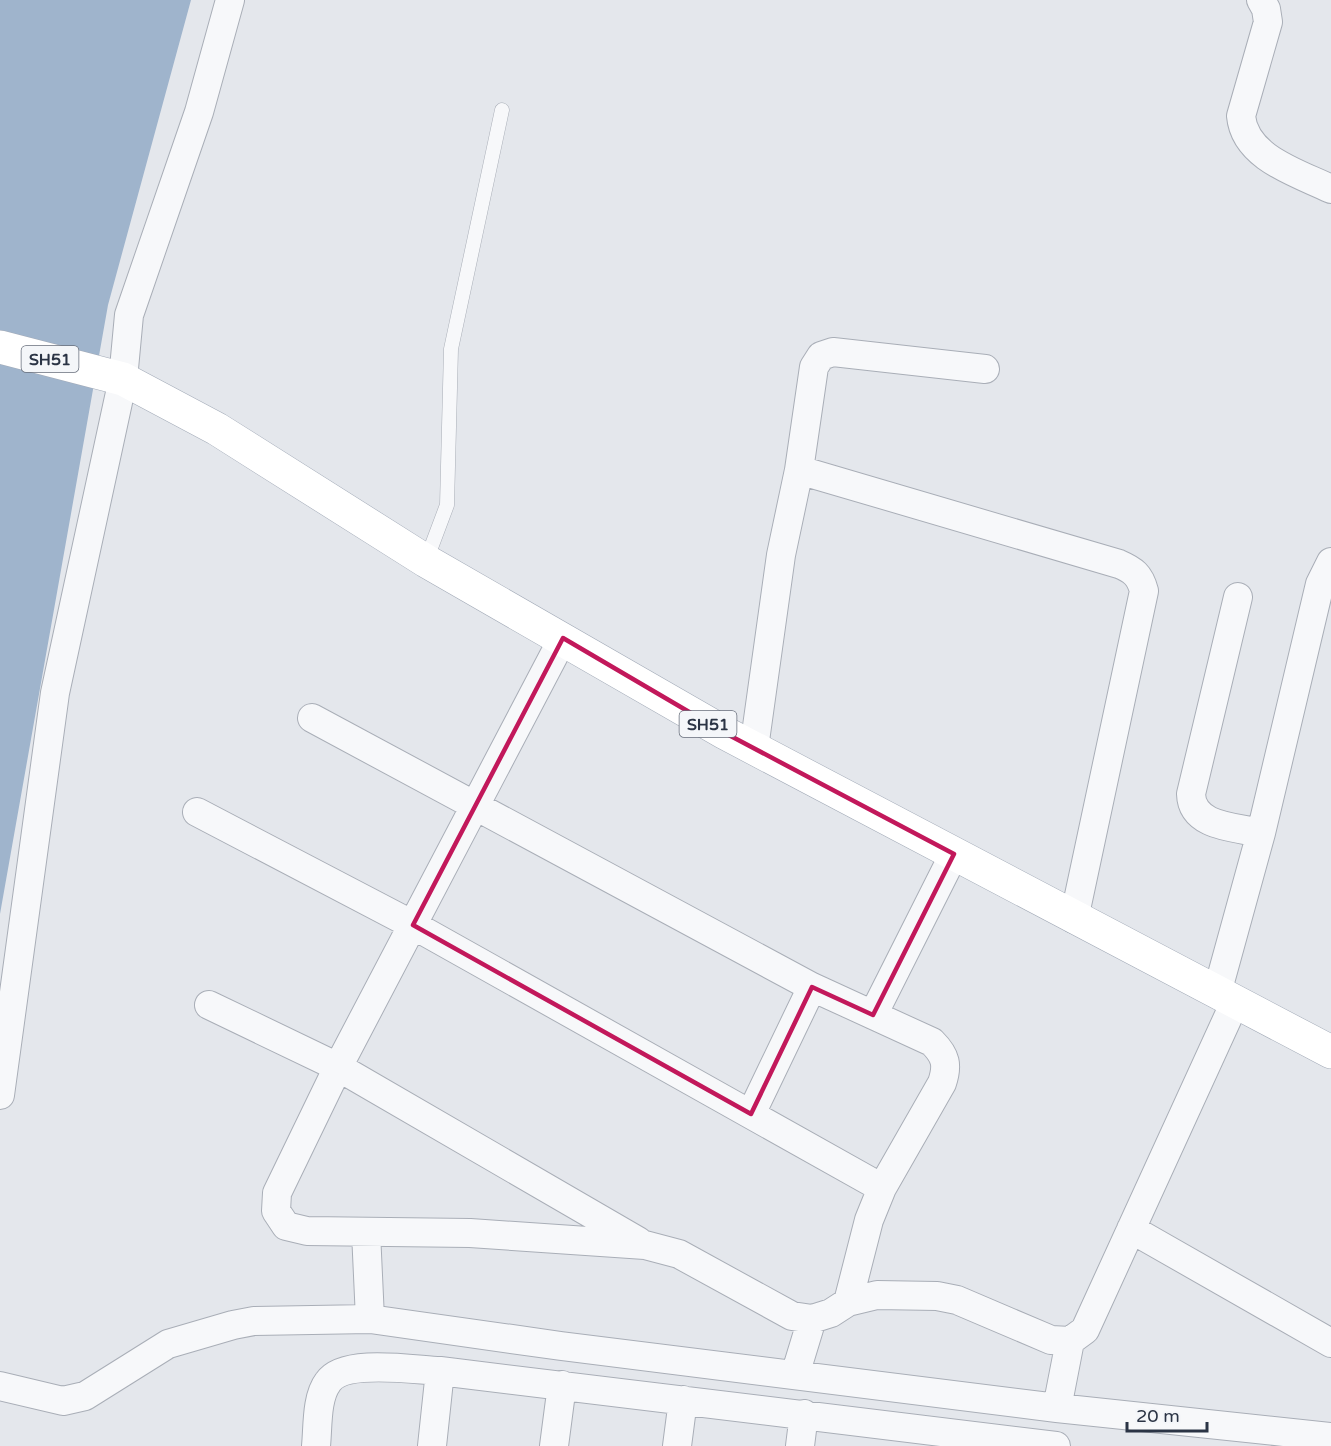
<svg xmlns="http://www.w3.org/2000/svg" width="1331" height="1446" viewBox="0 0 1331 1446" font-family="'Varela Round',sans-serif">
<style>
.water{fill:#9fb4cc}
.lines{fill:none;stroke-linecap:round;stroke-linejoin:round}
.lane-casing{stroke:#a9aeb7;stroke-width:15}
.street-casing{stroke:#a9aeb7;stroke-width:30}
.primary-casing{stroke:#a3abb8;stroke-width:34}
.lane{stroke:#f7f8fa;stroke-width:14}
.street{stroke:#f7f8fa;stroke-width:28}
.primary{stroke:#fff;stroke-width:33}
.marked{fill:none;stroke:#c2185b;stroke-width:4.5;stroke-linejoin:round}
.labels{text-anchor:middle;stroke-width:5;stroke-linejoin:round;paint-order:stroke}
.shield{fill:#f4f6f9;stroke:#676e7b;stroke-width:1.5}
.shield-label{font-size:16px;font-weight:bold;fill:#2b3445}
</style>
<rect width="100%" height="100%" fill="#e4e7ec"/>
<path class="water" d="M0,0H191L108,305L0,914Z"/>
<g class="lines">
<g class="lane-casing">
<path id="lane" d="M426,561L447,505L451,349L502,110"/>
</g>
<g class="street-casing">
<path id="street" d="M1261,0L1266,9L1268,22L1241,116C1245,158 1298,173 1331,189
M799,470L1119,564C1133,570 1140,575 1144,591L1074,919
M1238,597L1191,794C1192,827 1235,827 1261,833
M563,638L338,1067L277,1193L276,1211L286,1226L307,1231L470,1233L645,1245L679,1254L792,1316L812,1319L831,1313L848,1302L877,1295L937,1296L957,1300L1051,1340L1070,1341L1085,1330L1235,1002
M312,718L812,987L932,1042C946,1056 948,1065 942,1083L882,1188L869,1220L848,1302
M754,748L781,555L799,470L814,367L821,356L833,352L985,369
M197,812L413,925L882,1188
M1217,993L1261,833L1320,584L1331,562
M209,1005L338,1067L638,1241
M873,1015L954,854
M0,1095L55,693L123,379L129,315L199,112L230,0
M751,1114L812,987
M1131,1229L1331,1343
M366,1232L370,1319
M795,1375L812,1319
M0,1386L63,1401L85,1396L168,1344L233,1325L254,1321L370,1319L561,1346L1057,1408L1331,1437
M1057,1408L1070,1341
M316,1446C318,1427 316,1398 328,1382C344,1358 414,1370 440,1371L1056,1446
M432,1446L440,1371
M554,1446L562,1385
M677,1446L683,1400
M800,1446L804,1414"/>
</g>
<g class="primary-casing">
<path id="primary" d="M0,347L123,379L217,429L426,561L725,733L1331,1052"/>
</g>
<use href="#lane" class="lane"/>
<use href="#street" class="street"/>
<use href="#primary" class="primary"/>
</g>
<path class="marked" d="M563,638L725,733L954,854L873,1015L812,987L751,1114L413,925Z"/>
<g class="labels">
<g class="shield">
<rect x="21.5" y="346" width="57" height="26" rx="4.5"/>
<rect x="679.5" y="711" width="57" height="26" rx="4.5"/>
</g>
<g class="shield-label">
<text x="50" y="365">SH51</text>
<text x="708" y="730">SH51</text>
</g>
</g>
<path d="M1127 1422v9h80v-9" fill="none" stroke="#2b3445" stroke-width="3"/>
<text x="1136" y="1422" font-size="18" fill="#2b3445" stroke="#f4f6f9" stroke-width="4.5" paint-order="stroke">20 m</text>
</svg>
